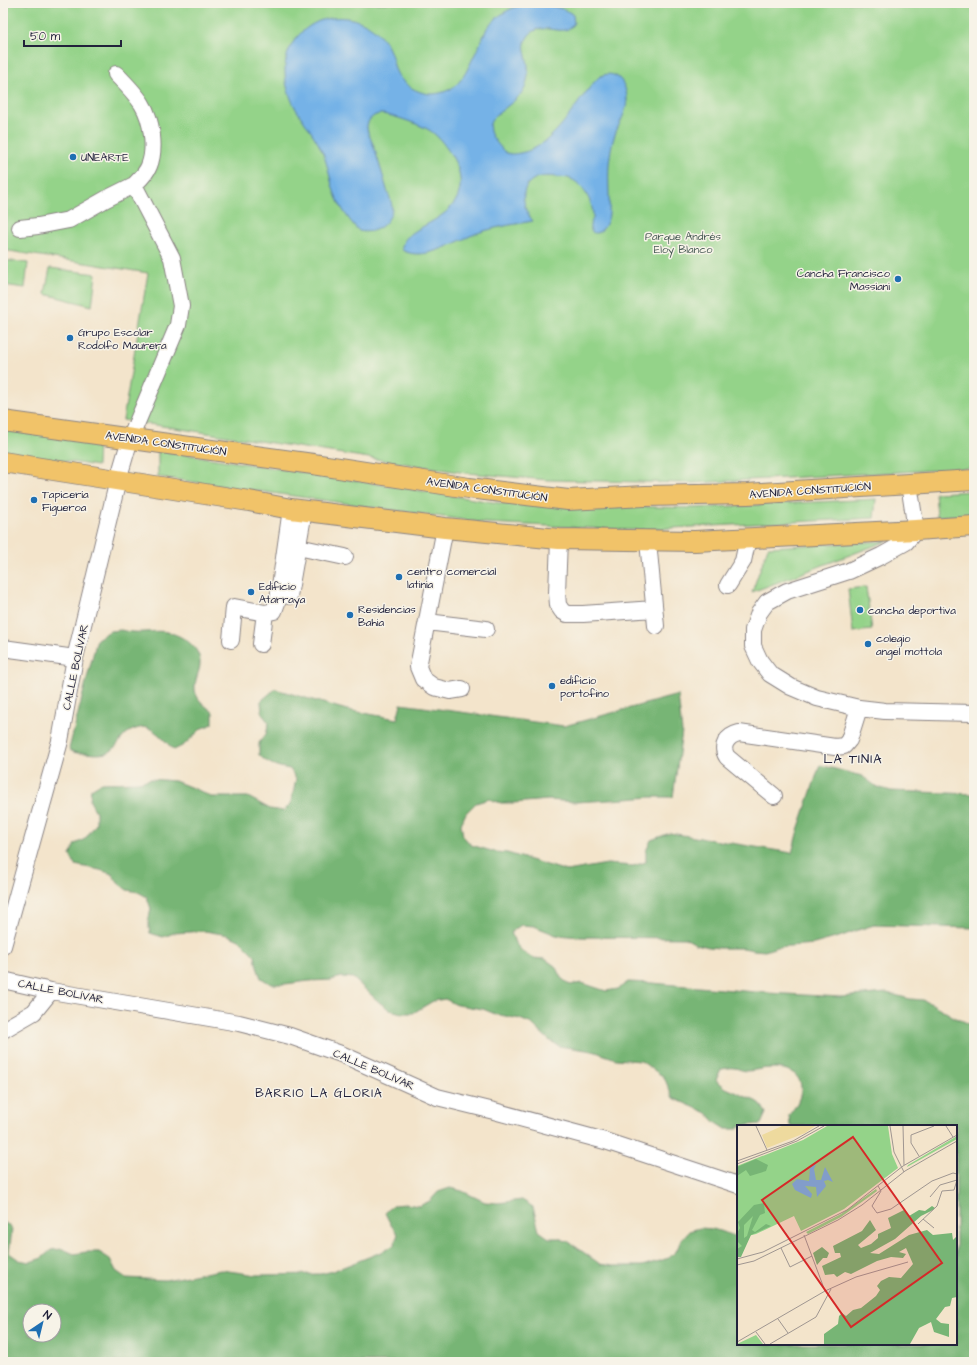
<svg xmlns="http://www.w3.org/2000/svg" width="977" height="1365" viewBox="0 0 977 1365" font-family="'Architects Daughter',sans-serif">
<style>
.green{fill:#94d389;stroke:#5b7a62}
.forest{fill:#77b575;stroke:#4c6c58;fill-rule:evenodd}
.water{fill:#74b2e7;stroke:#4b6a91}
.lines{fill:none;stroke-linecap:round;stroke-linejoin:round}
.minor-casing{stroke:#8a8383;stroke-width:18}
.major-casing{stroke:#8a8383;stroke-width:22}
.minor{stroke:#fff;stroke-width:16}
.major{stroke:#f1c369;stroke-width:20}
.poi-dot{fill:#1f6fb2;stroke:#f7f3e8;stroke-width:1.5}
.labels{text-anchor:middle;stroke-width:3;stroke-linejoin:round;paint-order:stroke}
.poi-label{font-size:11px;fill:#22223b;stroke:#f7f3e8;text-anchor:start}
.park-label{font-size:11px;fill:#445752;stroke:#f7f3e8}
.street-label{font-size:11px;fill:#22223b;stroke:#f7f3e8}
.neighbourhood-label{font-size:12px;letter-spacing:1px;fill:#22223b;stroke:#f7f3e8}
.quarter-label{font-size:13px;letter-spacing:1px;fill:#22223b;stroke:#f7f3e8}
.inset-road{fill:none;stroke:#9f9691;stroke-width:1}
.view{fill:#d62828;fill-opacity:0.15;stroke:#d62828;stroke-width:2}
.inset-edge{fill:none;stroke:#22223b;stroke-width:2}
</style>
<rect width="100%" height="100%" fill="#f7f3e8"/>
<filter id="ink" filterUnits="userSpaceOnUse"><feTurbulence type="fractalNoise" baseFrequency=".025" numOctaves="2"/><feDisplacementMap in="SourceGraphic" scale="8" xChannelSelector="R" yChannelSelector="G"/><feConvolveMatrix kernelMatrix="1 2 1 2 8 2 1 2 1" color-interpolation-filters="sRGB"/></filter>
<filter id="wash" filterUnits="userSpaceOnUse"><feTurbulence type="fractalNoise" baseFrequency=".012" numOctaves="4" result="noise"/><feDisplacementMap in="SourceGraphic" scale="16" xChannelSelector="R" yChannelSelector="G"/><feGaussianBlur stdDeviation="0.9" result="paint"/><feColorMatrix in="noise" values="0 0 0 0 0 0 0 0 0 0 0 0 0 0 0 0 0 1.4 0 .05"/><feComposite in="paint" operator="in"/></filter>
<g filter="url(#wash)">
<rect width="100%" height="100%" fill="#f3e4cb"/>
<path class="green" d="M3,3H974V468L691,483L548,480L466,473L123,420L148,273L3,250Z
M3,260L28,263L25,288L3,285Z
M50,268L96,274L92,306L45,294Z
M3,430L98,442L97,466L3,451Z
M158,450L499,503L695,508L876,499L874,518L631,530L486,523L158,477Z
M974,491V515L937,516L935,493Z
M887,541L752,592L768,547Z
M866,587L872,630L853,632L848,589Z"/>
<path class="forest" d="M121,630C125,631 130,632 134,632C145,633 156,630 167,632C185,636 205,650 199,670C197,677 193,686 196,694C199,702 207,707 213,712V724L202,728L184,745L174,750C166,743 158,731 148,728C142,726 130,730 125,735C120,740 117,747 111,751C104,755 94,754 86,753C80,753 74,754 69,749L97,639L110,631Z
M275,689L347,710L397,719L401,704L564,726L678,695L682,732L673,797H650L626,799L576,802L548,800L513,803H501L489,799L476,803L466,813L461,824L463,836L471,845L495,852L507,853L567,871L607,864L633,866L646,862V851L651,840L670,833L792,853L798,830L820,765L862,776L877,787L891,791L974,794V928L874,925L861,929L839,937L814,944L777,947L765,951L754,950L743,948H720L709,947L696,944L685,938L581,937L556,935L534,926L521,925L511,932L515,943L523,952L533,958L545,959L555,966L561,978L570,985L582,983L606,991L618,989L628,982L652,983L767,993L841,997L887,993L910,999L923,1000L934,1005L954,1017L974,1026V1362H3V1221L12,1229L9,1253L19,1260L30,1262L42,1258L51,1250L63,1249L74,1254L86,1252H99L110,1259L116,1271L126,1278L165,1280L221,1270L257,1275L321,1274L333,1271L384,1251L394,1245L398,1234L391,1225L385,1213L393,1205L406,1204L419,1206L430,1201L438,1192L450,1188L462,1191L485,1202L498,1203L522,1200L533,1207L539,1231L549,1238H558L569,1242L600,1264L613,1266H642L669,1258L677,1250L681,1240L689,1231L700,1228L713,1229L738,1237V1344H956V1126H790L789,1115C809,1092 805,1067 771,1068C762,1068 754,1071 746,1071C742,1071 738,1068 734,1068C730,1067 725,1069 721,1069L716,1080L726,1088L760,1103L766,1113L761,1124L738,1126V1129H726L715,1122L707,1113L673,1098L664,1077L641,1061L616,1059L593,1051L559,1046L549,1040L532,1024L520,1019L495,1014L483,1009L457,1005L445,999L433,1001L413,1013H401L390,1010L379,1002L353,978L342,977L331,980L309,981L285,984H271L261,978L257,967L255,956L239,940L228,935L205,931L174,933L163,937L150,933L148,922L151,909L147,897L138,892L127,890L118,883L112,874L100,870L75,865L70,855L75,844L85,839L96,824V812L90,801L91,789L101,783L139,782L150,779L175,781L200,791L211,797H248L270,809L284,811L291,803L296,779L290,769C277,767 268,764 259,755V743L266,734L269,723L262,714L261,701ZM30,1311H54V1335H30Z"/>
<path class="water" d="M525,4C536,3 564,6 573,15L574,23C565,41 539,17 527,38C521,48 528,57 528,67C529,74 527,81 525,88C517,103 492,114 490,124C488,132 493,138 497,143C500,146 502,150 505,152C510,155 515,154 520,153C555,148 576,100 599,77C604,74 610,73 616,76C621,79 623,83 625,88C631,105 622,117 616,132C613,139 611,148 610,156C607,175 610,195 609,214C608,222 604,230 597,233C593,233 591,232 590,228C589,224 593,221 593,217C594,204 583,184 571,179C566,177 561,177 556,177C550,176 545,176 540,177C518,182 521,207 533,221C517,224 500,226 484,231C461,237 426,264 402,250C399,223 471,224 459,172C456,160 442,139 432,132C425,126 390,114 381,114C374,114 367,120 367,127C367,132 371,139 373,144C378,160 383,175 387,190C389,196 392,202 392,208C392,215 387,222 382,226C376,231 367,233 359,231C347,218 337,203 332,185C329,174 327,163 323,153C316,137 305,124 296,109C283,86 279,57 298,36C307,26 319,19 332,18C356,15 379,27 389,49C392,55 393,62 395,69C401,84 417,94 433,94C457,92 464,77 473,58C478,48 483,38 487,28C498,15 509,8 525,4Z"/>
</g>
<g filter="url(#ink)">
<g class="lines">
<g class="minor-casing">
<path id="minor" d="M116,74C125,83 135,93 142,104C152,120 156,149 149,166C146,174 139,180 134,185
M909,484L916,530L906,542L881,556L849,571L787,591L767,602L759,613L753,630V646L760,661L770,674L791,687L817,698L859,708L885,711L974,713
M445,528L418,667L423,679L434,687L450,691L462,689
M559,539L557,593L558,605L562,611L567,614H583L654,609
M648,541L656,626
M298,547L345,557
M728,585L743,561L748,538
M289,596L304,511
M427,622L486,629
M231,640L234,607L265,613L274,611L278,600L291,509
M261,644L265,613
M3,648L75,658
M774,796L727,757C720,746 727,736 739,733L835,747L844,746L849,740L859,708
M3,946L60,741L75,658L118,480L130,439L178,325L181,306L172,258L134,185L106,199L69,220L38,226L20,228
M3,980L51,991L239,1023L290,1036L341,1054L437,1097L494,1111L605,1141L738,1185
M3,1030L34,1012L51,991"/>
</g>
<g class="major-casing">
<path id="major" d="M3,421L313,464L469,488L568,500L645,496L747,494L974,480
M3,462L249,501L291,509L445,528L559,539L695,541L916,530L974,526"/>
</g>
<use href="#minor" class="minor"/>
<use href="#major" class="major"/>
</g>
</g>
<g class="poi-dot">
<circle cx="73" cy="157" r="4"/>
<circle cx="898" cy="279" r="4"/>
<circle cx="70" cy="338" r="4"/>
<circle cx="34" cy="500" r="4"/>
<circle cx="399" cy="577" r="4"/>
<circle cx="251" cy="592" r="4"/>
<circle cx="860" cy="610" r="4"/>
<circle cx="350" cy="615" r="4"/>
<circle cx="868" cy="644" r="4"/>
<circle cx="552" cy="686" r="4"/>
</g>
<g class="labels">
<g class="poi-label">
<text x="81" y="161">UNEARTE</text>
<text x="890" y="277" text-anchor="end">Cancha Francisco<tspan x="890" dy="13">Massiani</tspan></text>
<text x="78" y="336">Grupo Escolar<tspan x="78" dy="13">Rodolfo Maurera</tspan></text>
<text x="42" y="498">Tapicería<tspan x="42" dy="13">Figueroa</tspan></text>
<text x="407" y="575">centro comercial<tspan x="407" dy="13">latinia</tspan></text>
<text x="259" y="590">Edificio<tspan x="259" dy="13">Atarraya</tspan></text>
<text x="358" y="613">Residencias<tspan x="358" dy="13">Bahia</tspan></text>
<text x="868" y="614">cancha deportiva</text>
<text x="876" y="642">colegio<tspan x="876" dy="13">angel mottola</tspan></text>
<text x="560" y="684">edificio<tspan x="560" dy="13">portofino</tspan></text>
</g>
<g class="park-label">
<text x="683" y="240">Parque Andrés<tspan x="683" dy="13">Eloy Blanco</tspan></text>
</g>
<g class="street-label">
<text transform="translate(166 443) rotate(8)" y="4">AVENIDA CONSTITUCIÓN</text>
<text transform="translate(487 489) rotate(8)" y="4">AVENIDA CONSTITUCIÓN</text>
<text transform="translate(810 490) rotate(-4)" y="4">AVENIDA CONSTITUCIÓN</text>
<text transform="translate(75 667) rotate(-78)" y="4">CALLE BOLÍVAR</text>
<text transform="translate(61 991) rotate(11)" y="4">CALLE BOLÍVAR</text>
<text transform="translate(374 1069) rotate(23)" y="4">CALLE BOLÍVAR</text>
</g>
<g class="neighbourhood-label">
<text x="319" y="1097">BARRIO LA GLORIA</text>
</g>
<g class="quarter-label">
<text x="853" y="763">LA TINIA</text>
</g>
</g>
<g transform="translate(737 1125)">
<rect width="220" height="220" fill="#f3e4cb"/>
<path d="M90,1H151L155,29L161,43L107,84L64,106L57,91L19,109L11,111L3,132H0V41L66,15ZM220,11V14L170,42L171,40ZM139,64L140,66L104,92L71,109L69,107L104,89ZM19,210L26,219H0Z" fill="#94d389"/>
<path d="M19,34L31,40L29,46L13,51L9,45L0,51V42ZM27,78L28,88L23,90L15,105L18,107L29,99L34,101L14,110L4,132H0V124L5,121L0,116V108L3,103L1,97L17,80ZM16,91L10,111L7,113V100ZM195,81L198,83L196,85L184,91L158,114L133,128L142,129L172,110L190,105L196,110L215,108L216,115L220,111V172L215,173L213,181L208,182L199,194L204,198L212,199V212L197,207L194,197L182,203L173,219H87V209L101,199L102,191L105,188L109,191L116,185L124,183L139,171L143,165L140,161L144,156L152,152L164,153L176,139L169,123L162,127L169,129L166,133L154,132L140,136L114,149L108,147L100,152L97,149L88,150L85,141L104,132L103,128H98L96,121L125,106L133,95L139,105L121,120L124,123L134,119L141,113V109L154,103L151,93L167,85L172,91L182,85L188,86ZM85,122L92,128L90,133H86L80,140L76,128Z" fill="#77b575" fill-rule="evenodd"/>
<path d="M45,1H78L68,8L30,23L25,10Z" fill="#eeda9e"/>
<path d="M79,39L77,44L79,55H84L88,42L96,57L91,55L87,56L89,61L80,72L79,62L68,61L75,69L74,73L58,65L55,59L60,54L72,56L73,43Z" fill="#74b2e7"/>
<path class="inset-road" d="M19,1L30,25M153,1L157,27L167,47M166,1L167,40M209,1L216,12M182,31L174,18V10L197,1M0,36L56,16L82,1M0,39L60,16L87,1M141,61L144,66L135,81L140,88L154,84L195,56L216,48L220,49M193,72L203,60L220,55M186,94L197,103M181,99L200,81L205,66L217,65L220,55M44,123L53,142L75,131M0,134L26,127L110,85L166,41L220,10M0,140L17,136L101,95L125,80L168,46L220,16M88,166L119,152L171,137M41,194L51,208M19,207L28,219M0,217L88,166L67,110M33,219L79,192L94,164"/>
<path class="view" d="M116,12L205,138L114,202L25,75Z"/>
<rect width="220" height="220" class="inset-edge"/>
</g>
<rect width="977" height="1365" fill="none" stroke="#f7f3e8" stroke-width="16"/>
<g transform="translate(42 1323) rotate(35)"><circle r="19" fill="#f7f3e8" stroke="#a29fa3"/>
<path d="M0-3L7 15L0 10L-7 15Z" fill="#1f6fb2"/>
<text y="-6" font-size="11" font-weight="bold" text-anchor="middle" fill="#22223b">N</text>
</g>
<path d="M24 40v6h97v-6" fill="none" stroke="#22223b" stroke-width="2"/>
<text x="30" y="40" font-size="12" fill="#22223b" stroke="#f7f3e8" stroke-width="3" paint-order="stroke">50 m</text>
</svg>
